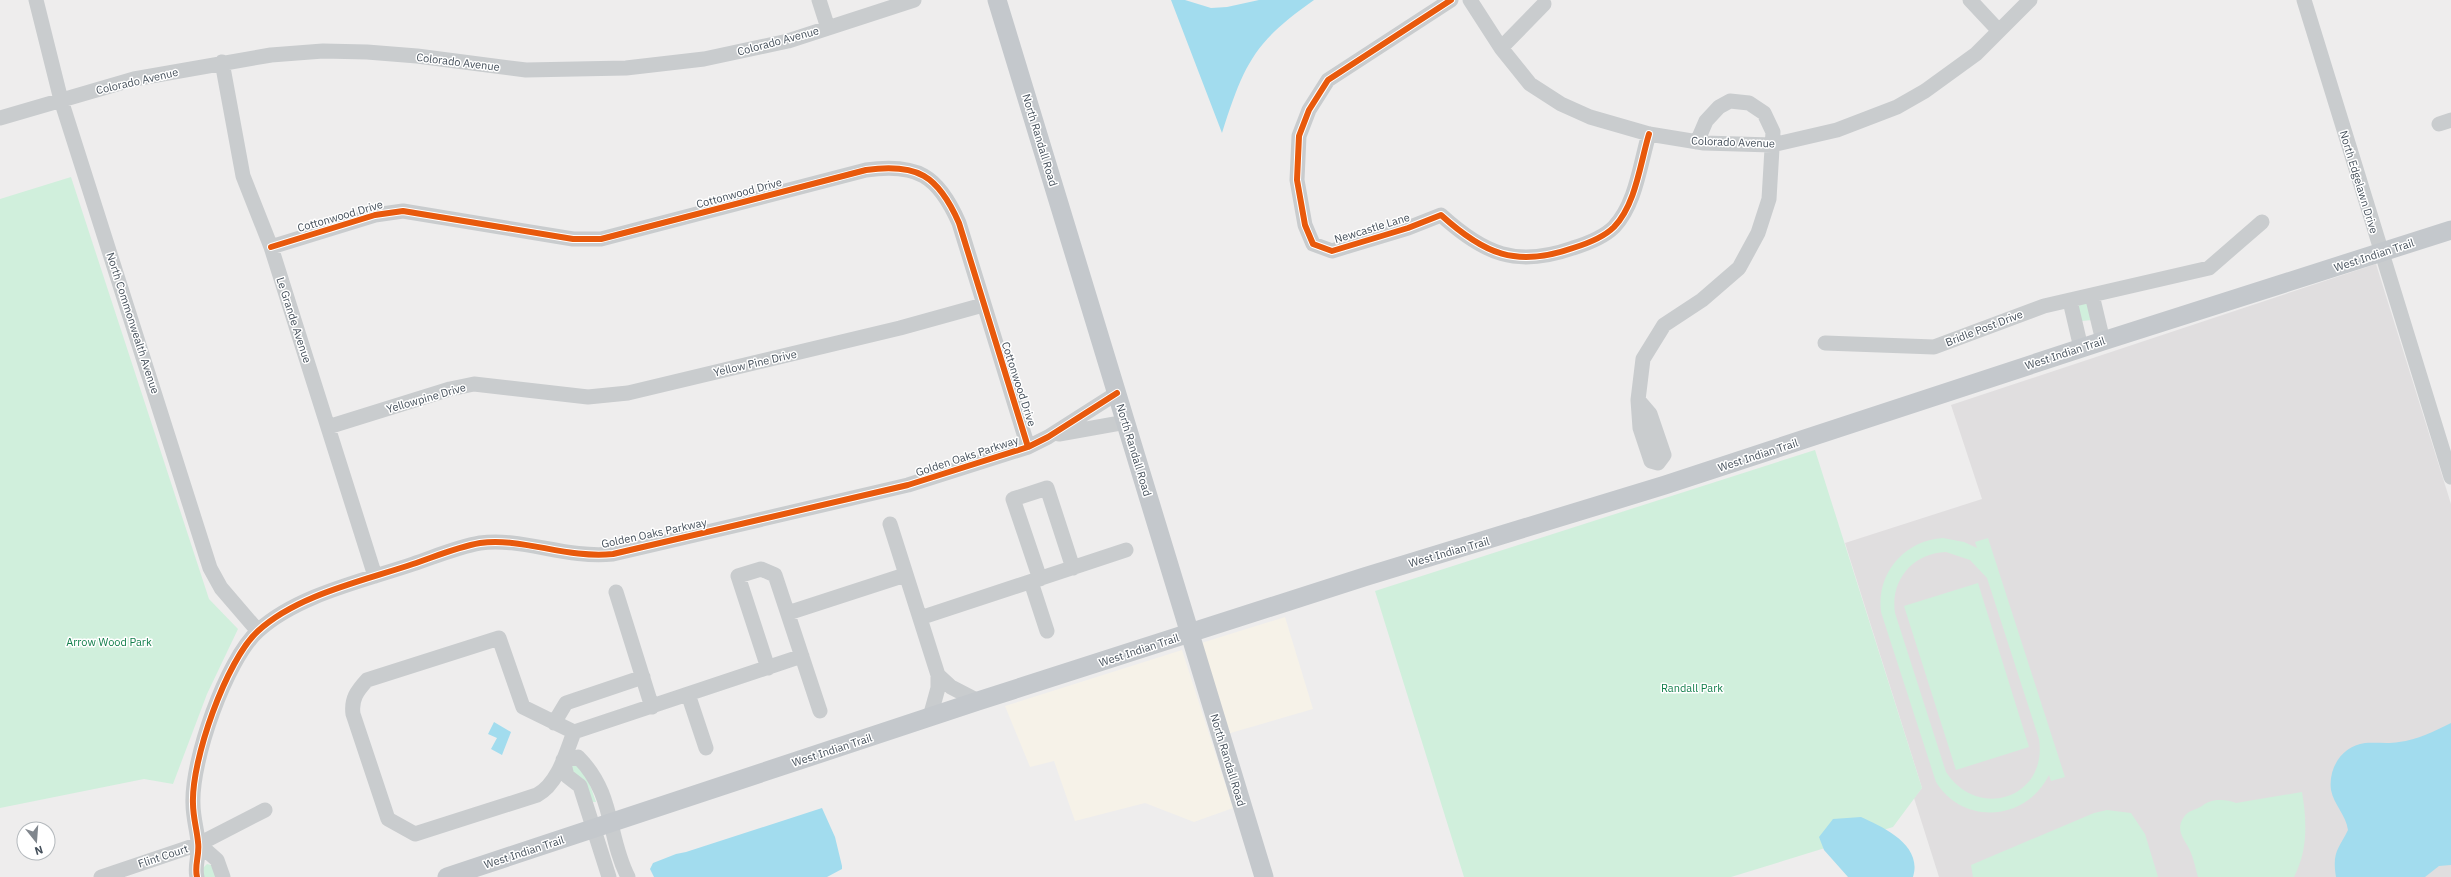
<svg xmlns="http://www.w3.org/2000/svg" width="2451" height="877" viewBox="0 0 2451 877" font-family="'IBM Plex Sans',sans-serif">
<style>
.commercial{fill:#f6f2e8}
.education{fill:#e0dedf}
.green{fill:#d0efdc;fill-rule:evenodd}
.water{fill:#a2dcee}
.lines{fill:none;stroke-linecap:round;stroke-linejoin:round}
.minor{stroke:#c9ccce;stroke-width:15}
.major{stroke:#c4c8cc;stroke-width:19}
.cycleway-casing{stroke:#fff;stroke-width:8}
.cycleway{stroke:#e8590c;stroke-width:6}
.labels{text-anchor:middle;stroke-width:3;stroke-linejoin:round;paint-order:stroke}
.street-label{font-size:11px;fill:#444f5a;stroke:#fff}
.park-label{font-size:11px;fill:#127e4b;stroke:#fff}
</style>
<rect width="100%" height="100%" fill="#eeeded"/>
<path class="commercial" d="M1285,617L1313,709L1227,734L1198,644Z
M1182,650L1233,808L1194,822L1145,803L1075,821L1054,761L1030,767L1005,706Z"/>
<path class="education" d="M2376,264L2451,504V877H1939L1914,798L1922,788L1845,543L1982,499L1951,405Z"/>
<path class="green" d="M71,177L209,599L238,629L207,694L173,784L144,779L0,808V199Z
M2081,302L2090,303L2092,320L2082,321L2077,309Z
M1815,450L1922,788L1893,827L1731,877H1464L1375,591Z
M1943,538L1964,542L1977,548L1975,542L1988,538L2065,777L2051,781L2049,775C2027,820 1964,827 1936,782L1881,612C1876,573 1905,540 1943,538ZM1946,552L1970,560L1987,578L2039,739C2048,798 1978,821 1946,772L1895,613C1890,580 1913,553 1946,552Z
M1978,583L2029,747L1956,770L1904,606Z
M571,762L585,771L596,802H593L570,771Z
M2302,792C2307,822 2308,850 2294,877H2198C2195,867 2193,854 2187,845C2182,836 2176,828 2184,817C2188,810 2196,810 2202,806C2211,798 2226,799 2236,803Z
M2107,810L2131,813L2145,834L2158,877H1973L1971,865L2094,813Z
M207,864L211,865L217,877H204L203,868Z"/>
<path class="water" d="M1171,0H1185L1211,8L1227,7L1259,0H1314C1254,42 1244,64 1222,133Z
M494,722L511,732L502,755L491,749L497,738L488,734Z
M2451,723V865L2439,866L2425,877H2336C2332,852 2338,850 2348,830C2346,815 2334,805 2331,790C2328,768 2342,746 2365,743C2376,742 2388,744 2399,742C2417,740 2435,731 2451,723Z
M822,808L835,837L842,866V869L827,877H654L650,869L653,863L676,854L686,852Z
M1861,817C1883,827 1923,845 1913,877H1848L1824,850L1819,837L1833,819Z"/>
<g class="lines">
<path class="minor" d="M36,0L61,100L210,568L221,588L258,631
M819,0L828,28
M1451,0L1328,80L1309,110L1299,136L1297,180L1305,225L1313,244L1332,251L1408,228L1441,215C1484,254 1516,268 1573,248C1586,244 1604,237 1614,227C1636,204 1640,164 1649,134
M1470,0L1501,48L1530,84L1561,104L1590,117L1649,134L1704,143L1772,145L1837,130L1897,107L1925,91L1976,54L2030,0
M1970,0L1999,31
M2304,0L2451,477
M1501,48L1544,4
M222,62L243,176L271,247L375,576
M0,118L134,79L271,55L323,51L367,52L417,56L526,70L626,68L704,59L788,41L914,0
M2439,124L2451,120
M271,247L375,215L403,211L573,239H601L866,170C917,163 938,175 959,223L1028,447
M2092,295L2103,341
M2070,301L2081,348
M1825,343L1934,347L2044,306L2209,268L2262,222
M1638,400L1650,414L1664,455L1658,463
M328,427L450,389L474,384L588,397L628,393L900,328L983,305
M1059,434L1126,422
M1658,463L1651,461L1640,428L1638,400L1643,359L1664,325L1702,300L1739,268L1758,233L1769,199L1773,132L1764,113L1749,103L1730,101L1719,107L1706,121L1697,142
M890,524L938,675V688L930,717
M1040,579L1013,499L1047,488L1073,568
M1031,582L1047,631
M616,592L652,707
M788,613L905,575
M920,618L1126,550
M499,638L523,707L574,732C566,753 558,784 537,795L415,834L388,819L353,714C351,699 357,691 367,680Z
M768,668L738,576L761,569L775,575L820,711
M938,675L951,687L978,701
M688,694L706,748
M554,723L566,703L643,677
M574,732L802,656
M563,760L578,757C615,794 607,836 628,877
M563,760L567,776L580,786L609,877
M199,844L217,860L223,877
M101,877L199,844L265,810
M197,877C194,865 200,855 198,842C197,830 193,817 193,804C191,761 226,660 258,631C297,595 363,581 413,564C434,557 457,547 480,543C522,537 566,559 613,554L908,485L1028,447L1048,437L1117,393"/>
<path class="major" d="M997,0L1264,877
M447,877L978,701L1364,577L1665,485L2103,341L2451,230"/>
<g class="cycleway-casing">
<path id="cycleway" d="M1451,0L1328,80L1309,110L1299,136L1297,180L1305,225L1313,244L1332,251L1408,228L1441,215C1484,254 1516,268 1573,248C1586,244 1604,237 1614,227C1636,204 1640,164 1649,134
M271,247L375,215L403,211L573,239H601L866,170C917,163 938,175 959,223L1028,447
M197,877C194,865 200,855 198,842C197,830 193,817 193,804C191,761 226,660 258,631C297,595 363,581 413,564C434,557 457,547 480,543C522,537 566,559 613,554L908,485L1028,447L1048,437L1117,393"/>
</g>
<use href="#cycleway" class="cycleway"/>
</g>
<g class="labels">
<g class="street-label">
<text transform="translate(778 41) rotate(-15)" y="4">Colorado Avenue</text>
<text transform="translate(458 62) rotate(7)" y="4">Colorado Avenue</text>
<text transform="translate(137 81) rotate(-13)" y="4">Colorado Avenue</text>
<text transform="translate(1040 140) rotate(73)" y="4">North Randall Road</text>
<text transform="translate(1733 142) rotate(2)" y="4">Colorado Avenue</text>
<text transform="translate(2359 182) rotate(73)" y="4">North Edgelawn Drive</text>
<text transform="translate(739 193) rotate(-15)" y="4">Cottonwood Drive</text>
<text transform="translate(340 216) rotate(-16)" y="4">Cottonwood Drive</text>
<text transform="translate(1372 228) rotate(-17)" y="4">Newcastle Lane</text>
<text transform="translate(2374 255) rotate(-18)" y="4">West Indian Trail</text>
<text transform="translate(294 320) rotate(72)" y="4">Le Grande Avenue</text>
<text transform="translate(133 323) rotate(72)" y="4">North Commonwealth Avenue</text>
<text transform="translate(1984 328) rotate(-21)" y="4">Bridle Post Drive</text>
<text transform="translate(2065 353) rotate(-18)" y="4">West Indian Trail</text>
<text transform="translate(755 363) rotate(-13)" y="4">Yellow Pine Drive</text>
<text transform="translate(1019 384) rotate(72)" y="4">Cottonwood Drive</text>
<text transform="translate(426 398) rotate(-16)" y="4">Yellowpine Drive</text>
<text transform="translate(1134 450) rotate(73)" y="4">North Randall Road</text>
<text transform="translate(1758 455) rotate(-18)" y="4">West Indian Trail</text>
<text transform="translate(967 456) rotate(-18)" y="4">Golden Oaks Parkway</text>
<text transform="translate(654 533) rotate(-12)" y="4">Golden Oaks Parkway</text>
<text transform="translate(1449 552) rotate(-16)" y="4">West Indian Trail</text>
<text transform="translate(1139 650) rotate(-18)" y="4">West Indian Trail</text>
<text transform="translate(832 750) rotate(-18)" y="4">West Indian Trail</text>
<text transform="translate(1228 760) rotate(73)" y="4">North Randall Road</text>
<text transform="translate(524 852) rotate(-18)" y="4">West Indian Trail</text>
<text transform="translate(163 856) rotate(-18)" y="4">Flint Court</text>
</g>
<g class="park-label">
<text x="109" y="646">Arrow Wood Park</text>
<text x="1692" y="692">Randall Park</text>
</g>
</g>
<g transform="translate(36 841) rotate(163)"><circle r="19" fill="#ffffff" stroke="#b4b9bd"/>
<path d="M0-3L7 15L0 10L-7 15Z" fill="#80868d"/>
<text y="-6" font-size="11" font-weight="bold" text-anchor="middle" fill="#444f5a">N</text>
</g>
</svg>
